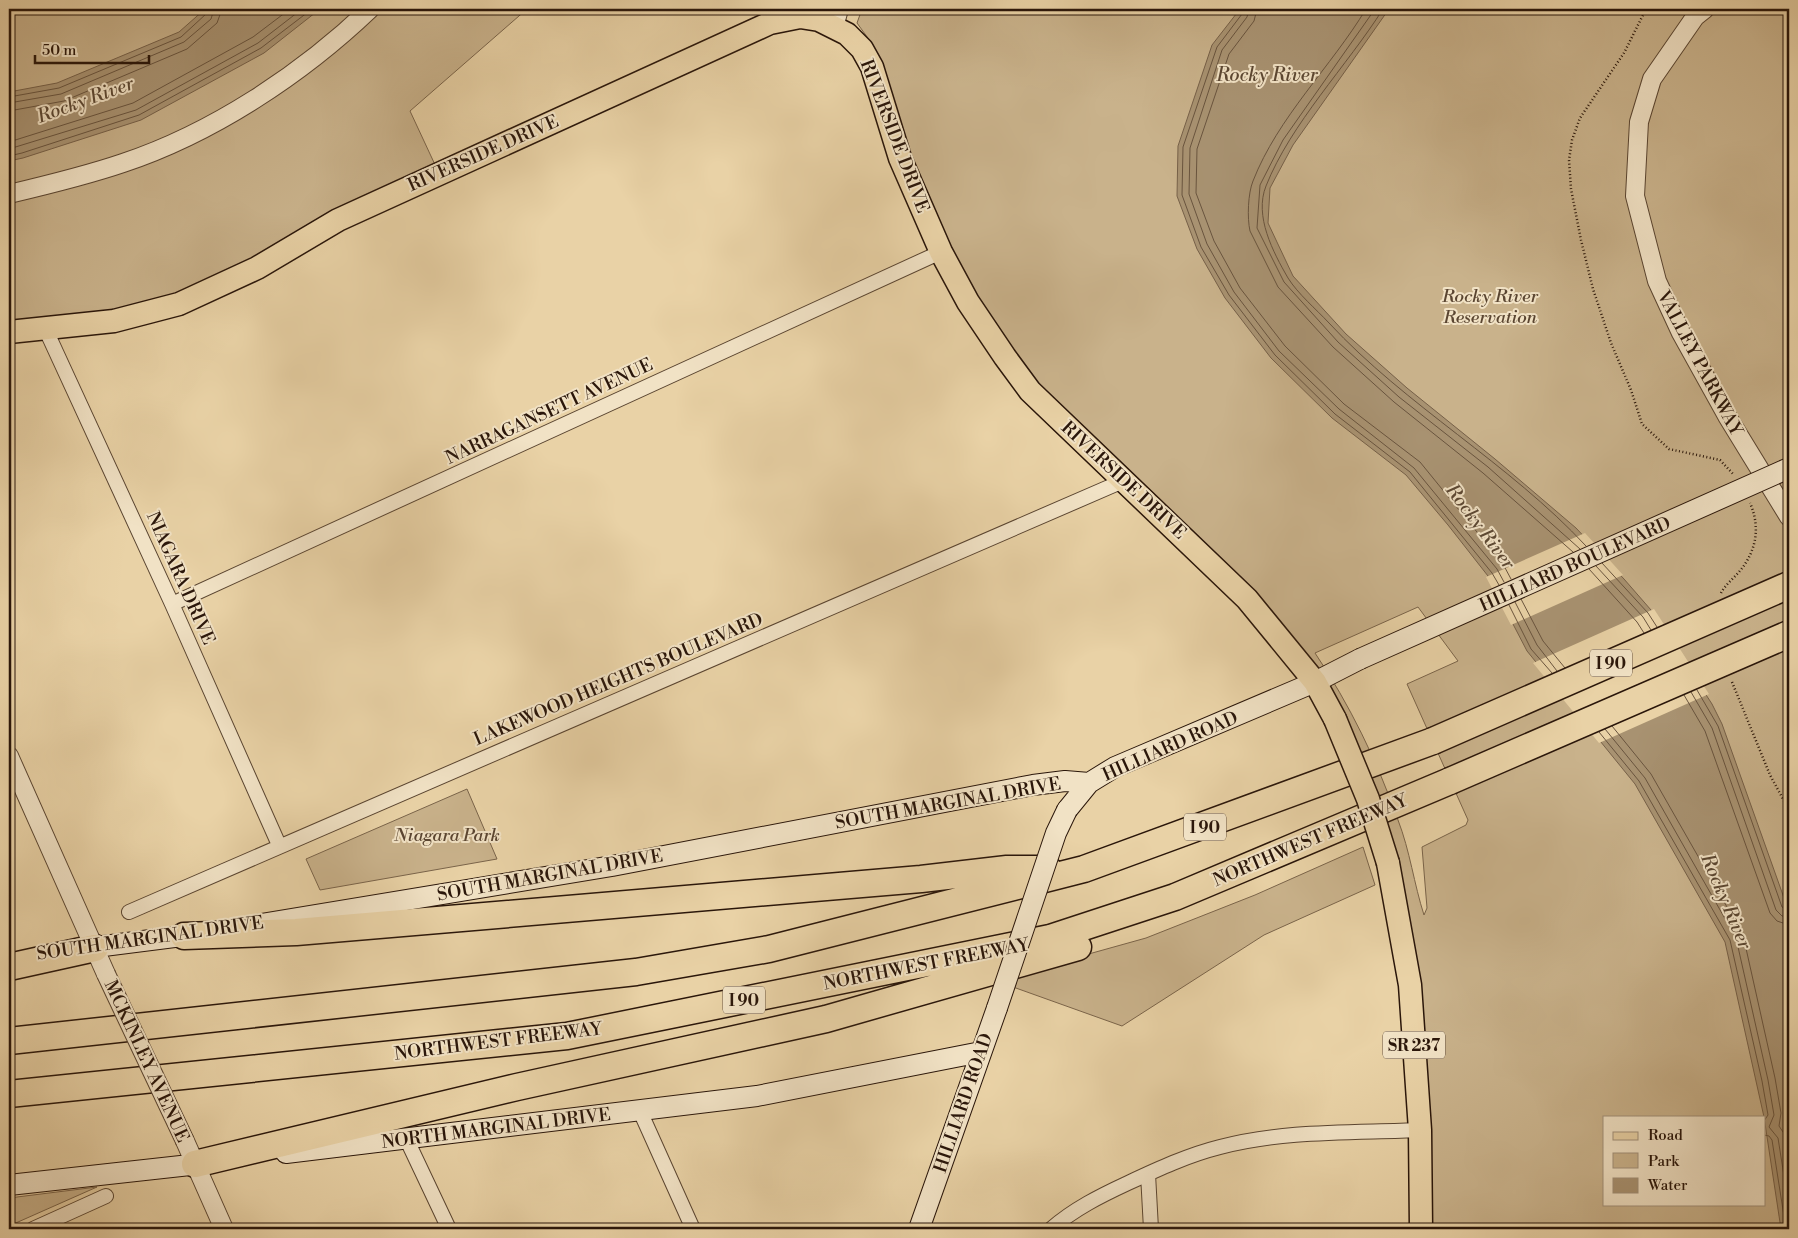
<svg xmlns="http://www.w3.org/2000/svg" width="1798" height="1238" viewBox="0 0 1798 1238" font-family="'Libre Bodoni',serif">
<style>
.green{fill:#c9b28b;stroke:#7a644a;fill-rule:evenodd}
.water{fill:#a89271;stroke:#766048}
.pier{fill:#e9d2a6}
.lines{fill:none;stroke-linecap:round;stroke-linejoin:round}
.shore{stroke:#69543e;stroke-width:1}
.minor-casing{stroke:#5a4531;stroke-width:16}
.tertiary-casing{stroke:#5a4531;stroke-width:20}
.secondary-casing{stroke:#2a160a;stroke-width:22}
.primary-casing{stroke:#2a160a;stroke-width:25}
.motorway-casing{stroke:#2a160a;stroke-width:29}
.path{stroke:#2a160a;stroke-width:2.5;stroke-dasharray:1 2.5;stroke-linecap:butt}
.minor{stroke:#f1e2c5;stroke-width:14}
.tertiary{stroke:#f1e2c5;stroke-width:18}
.secondary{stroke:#f1e2c5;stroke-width:20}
.primary{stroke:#e9d2a6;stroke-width:22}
.motorway{stroke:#e9d2a6;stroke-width:26}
.tertiary-bridge-casing{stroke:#5a4531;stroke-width:20;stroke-linecap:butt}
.secondary-bridge-casing{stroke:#2a160a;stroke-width:22;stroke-linecap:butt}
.primary-bridge-casing{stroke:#2a160a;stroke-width:25;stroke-linecap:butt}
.motorway-bridge-casing{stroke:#2a160a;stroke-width:29;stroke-linecap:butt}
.tertiary-bridge{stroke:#f1e2c5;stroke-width:18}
.secondary-bridge{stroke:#f1e2c5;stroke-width:20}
.primary-bridge{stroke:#e9d2a6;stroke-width:22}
.motorway-bridge{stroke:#e9d2a6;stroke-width:26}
.labels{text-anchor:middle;stroke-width:4;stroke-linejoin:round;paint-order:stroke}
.shield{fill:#f1e2c5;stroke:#665342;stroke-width:1}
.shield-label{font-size:16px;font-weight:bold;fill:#2a160a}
.street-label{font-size:18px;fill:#2a160a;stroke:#f1e2c5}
.park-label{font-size:18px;font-style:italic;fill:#5a4531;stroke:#f1e2c5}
.water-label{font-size:19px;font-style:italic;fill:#5c4833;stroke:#f1e2c5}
</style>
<rect width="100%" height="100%" fill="#e9d2a6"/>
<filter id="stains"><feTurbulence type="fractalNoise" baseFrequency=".004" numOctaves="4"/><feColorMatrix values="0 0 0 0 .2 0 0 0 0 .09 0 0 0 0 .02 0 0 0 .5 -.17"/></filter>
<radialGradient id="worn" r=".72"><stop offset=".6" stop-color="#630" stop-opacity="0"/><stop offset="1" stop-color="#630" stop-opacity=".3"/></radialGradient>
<path class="green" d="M9,9H527L410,111L437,169L318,231L147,308L9,328Z
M862,9H1789V1229H1422L1391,878L1300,666L1025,393L913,180L873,45L857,23ZM1418,607L1458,661L1407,684L1468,820L1466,825L1422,847L1427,908L1424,915C1414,884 1410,851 1398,820C1377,761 1350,705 1315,653ZM1604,1117H1764V1204H1604Z
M467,789L497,859L320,890L306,859Z
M1363,847L1375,885L1264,935L1122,1026L1013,987L1017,974L1146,938L1255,895Z
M97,1187L9,1226V1198Z"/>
<path class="water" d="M205,9H320L264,53L141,120L23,158L9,161V92L57,83L179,32Z
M1240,9H1389L1293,145L1270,188L1268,223L1293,276L1346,334L1407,388L1495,459L1576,528L1624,579L1651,610L1712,704L1722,724L1789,912V1229H1781L1764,1117L1725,942L1635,784L1527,651L1488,576L1448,525L1406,475L1332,418L1271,358L1225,298L1197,249L1177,196L1178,146L1212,45Z"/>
<path class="pier" d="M1585,533L1623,575L1511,625L1486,577Z
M1654,609L1709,694L1599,743L1533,663Z"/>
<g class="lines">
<path class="shore" d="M1243,9L1242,14L1217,47L1183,147L1182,195L1201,247L1229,295L1275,355L1335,414L1410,472L1492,573L1499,585
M1249,9L1247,17L1222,50L1190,148L1189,194L1207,244L1234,292L1279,351L1339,409L1414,468L1497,569L1504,582
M1257,9L1254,21L1229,54L1197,149L1196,193L1214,241L1240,288L1285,346L1344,404L1420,462L1503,564L1511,579
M1366,9C1331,67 1278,117 1253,181C1248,193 1247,218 1250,231L1278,287L1333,347L1394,402L1483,473L1573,552
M1375,9L1283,140L1260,185L1257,228L1284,282L1338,342L1399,397L1488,467L1580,549
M1383,9C1347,66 1291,123 1266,186C1254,216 1273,252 1288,278C1298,294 1316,309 1329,323C1406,406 1509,463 1586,546
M9,97L59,88L181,37L206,14L208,9
M9,103L61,94L184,42L211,19L214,9
M9,111L64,101L187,49L217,23L222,9
M9,142L133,103L253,37L290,9
M9,149L136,110L258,43L302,9
M9,156L22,153L139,115L261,48L312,9
M1602,563L1648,613L1657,627
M1596,566L1643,617L1651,630
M1589,569L1637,622L1644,633
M1521,599L1543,641L1565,668
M1515,602L1537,645L1557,671
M1509,605L1531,649L1552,673
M1697,690L1718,726L1782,907L1789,911
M1691,692L1712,728L1776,910L1782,916L1789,917
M1684,695L1705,731L1770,913L1777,921L1789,925
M1612,726L1651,774L1743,935L1775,1078L1781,1113L1779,1126L1785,1135L1789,1162
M1605,729L1645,778L1736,938L1768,1080L1774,1115L1769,1127L1778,1138L1789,1208
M1599,732L1639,781L1730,940L1762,1081L1768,1115L1764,1121
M1764,1135L1769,1136L1772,1140L1786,1229"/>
<g class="minor-casing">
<path id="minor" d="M45,328L172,604L279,845
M172,604L941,252
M129,912L1123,481
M640,1111L693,1229
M406,1138L449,1229
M1148,1174L1151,1229
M33,1229L106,1196
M1051,1229C1074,1209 1100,1196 1128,1183C1158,1169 1188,1155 1220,1147C1284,1130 1354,1133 1420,1130"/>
</g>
<g class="tertiary-casing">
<path id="tertiary" d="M1705,9L1695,17L1652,79L1639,122L1635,196L1657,281L1681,333L1727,416L1789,517
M834,27L839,9
M9,194C47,185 85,176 123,163C213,133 302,74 370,9
M9,756L106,974
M185,1141L224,1229"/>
</g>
<g class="secondary-casing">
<path id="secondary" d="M1067,810L1089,783L1115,767L1315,682L1360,659
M261,924L612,866L1033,785L1065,781L1089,783
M80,949L198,934
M286,1153L757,1096L981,1052
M9,1185L208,1163
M919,1229L997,1008"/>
</g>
<g class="primary-casing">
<path id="primary" d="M9,332L114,321L179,304L257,268L338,220L770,23L800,17L819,20L847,34L862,49L872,67L900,158L941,252L968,302L1005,357L1030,391L1247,599L1315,682L1335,719
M1388,863L1410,985L1420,1130L1421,1229"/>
</g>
<g class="motorway-casing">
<path id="motorway" d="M184,936L296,932L921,879L1007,869H1048
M9,967L95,948
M9,1041L636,972L769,949L1084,869L1433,741
M9,1094L567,1036L1050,938L1175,897L1450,781
M195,1164L517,1087L826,1019L1078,947"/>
</g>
<path class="path" d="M1646,9L1624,53L1580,118L1572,140L1569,160L1571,189L1581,240L1593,289L1611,343L1631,390L1642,424L1669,449L1720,460L1734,475
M1721,593C1725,585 1733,579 1739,572C1756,552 1761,528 1750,503
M1732,682L1770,775L1789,810"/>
<use href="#minor" class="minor"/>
<use href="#tertiary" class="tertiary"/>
<use href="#secondary" class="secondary"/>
<use href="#primary" class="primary"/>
<use href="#motorway" class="motorway"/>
<g class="tertiary-bridge-casing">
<path id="tertiary-bridge" d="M106,974L185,1141"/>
</g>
<g class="secondary-bridge-casing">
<path id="secondary-bridge" d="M1360,659L1789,468
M997,1008L1056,833L1067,810"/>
</g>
<g class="primary-bridge-casing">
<path id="primary-bridge" d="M1335,719L1368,799L1388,863"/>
</g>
<g class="motorway-bridge-casing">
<path id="motorway-bridge" d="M1433,741L1789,585
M1450,781L1789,634"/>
</g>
<use href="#tertiary-bridge" class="tertiary-bridge"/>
<use href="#secondary-bridge" class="secondary-bridge"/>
<use href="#primary-bridge" class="primary-bridge"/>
<use href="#motorway-bridge" class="motorway-bridge"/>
</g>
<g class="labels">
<g class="shield">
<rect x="1590" y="649.5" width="42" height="27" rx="4"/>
<rect x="1184" y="813.5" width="42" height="27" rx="4"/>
<rect x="723" y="986.5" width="42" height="27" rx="4"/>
<rect x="1383" y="1031.5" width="62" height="27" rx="4"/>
</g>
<g class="shield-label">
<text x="1611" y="669">I 90</text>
<text x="1205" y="833">I 90</text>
<text x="744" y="1006">I 90</text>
<text x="1414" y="1051">SR 237</text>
</g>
<g class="street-label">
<text transform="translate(895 136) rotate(69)" y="6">RIVERSIDE DRIVE</text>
<text transform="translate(483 153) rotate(-24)" y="6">RIVERSIDE DRIVE</text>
<text transform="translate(1700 363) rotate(62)" y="6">VALLEY PARKWAY</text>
<text transform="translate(549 411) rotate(-25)" y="6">NARRAGANSETT AVENUE</text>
<text transform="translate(1124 480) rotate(43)" y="6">RIVERSIDE DRIVE</text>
<text transform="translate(1575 564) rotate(-24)" y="6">HILLIARD BOULEVARD</text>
<text transform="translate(181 578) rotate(66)" y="6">NIAGARA DRIVE</text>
<text transform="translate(618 679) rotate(-23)" y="6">LAKEWOOD HEIGHTS BOULEVARD</text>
<text transform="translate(1170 746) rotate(-24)" y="6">HILLIARD ROAD</text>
<text transform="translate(948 803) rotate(-10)" y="6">SOUTH MARGINAL DRIVE</text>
<text transform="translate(1310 840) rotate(-23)" y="6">NORTHWEST FREEWAY</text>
<text transform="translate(550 875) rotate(-10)" y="6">SOUTH MARGINAL DRIVE</text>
<text transform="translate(150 938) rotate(-8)" y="6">SOUTH MARGINAL DRIVE</text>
<text transform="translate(926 964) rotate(-11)" y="6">NORTHWEST FREEWAY</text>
<text transform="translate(498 1041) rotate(-7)" y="6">NORTHWEST FREEWAY</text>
<text transform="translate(147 1061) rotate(65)" y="6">MCKINLEY AVENUE</text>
<text transform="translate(963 1103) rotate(-71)" y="6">HILLIARD ROAD</text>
<text transform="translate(496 1128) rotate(-7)" y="6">NORTH MARGINAL DRIVE</text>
</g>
<g class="park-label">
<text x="1490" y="302">Rocky River<tspan x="1490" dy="21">Reservation</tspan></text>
<text x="447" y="841">Niagara Park</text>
</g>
<g class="water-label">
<text x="1267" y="81">Rocky River</text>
<text transform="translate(85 99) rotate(-20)" y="7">Rocky River</text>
<text transform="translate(1481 526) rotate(53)" y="7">Rocky River</text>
<text transform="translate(1727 901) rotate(67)" y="7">Rocky River</text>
</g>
</g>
<rect width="1798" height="1238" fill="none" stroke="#e9d2a6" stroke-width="30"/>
<rect x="10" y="10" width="1778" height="1218" fill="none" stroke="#2a160a" stroke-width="2.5"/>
<rect x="15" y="15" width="1768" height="1208" fill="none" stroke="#2a160a"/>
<rect x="1603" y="1116" width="162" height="90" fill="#f1e2c5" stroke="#a1907a"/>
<rect x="1613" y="1132" width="25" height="8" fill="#e9d2a6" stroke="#a1907a"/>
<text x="1648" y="1140" font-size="15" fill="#2a160a">Road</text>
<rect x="1613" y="1153" width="25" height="15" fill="#c9b28b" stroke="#a1907a"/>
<text x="1648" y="1166" font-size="15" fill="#2a160a">Park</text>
<rect x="1613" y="1178" width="25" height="15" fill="#a89271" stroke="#a1907a"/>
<text x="1648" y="1190" font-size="15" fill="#2a160a">Water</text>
<path d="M35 55v8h114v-8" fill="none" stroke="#2a160a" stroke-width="2.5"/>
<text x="42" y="55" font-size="15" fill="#2a160a" stroke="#f1e2c5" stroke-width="4" paint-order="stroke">50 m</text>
<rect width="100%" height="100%" filter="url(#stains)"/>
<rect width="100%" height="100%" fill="url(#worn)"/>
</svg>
